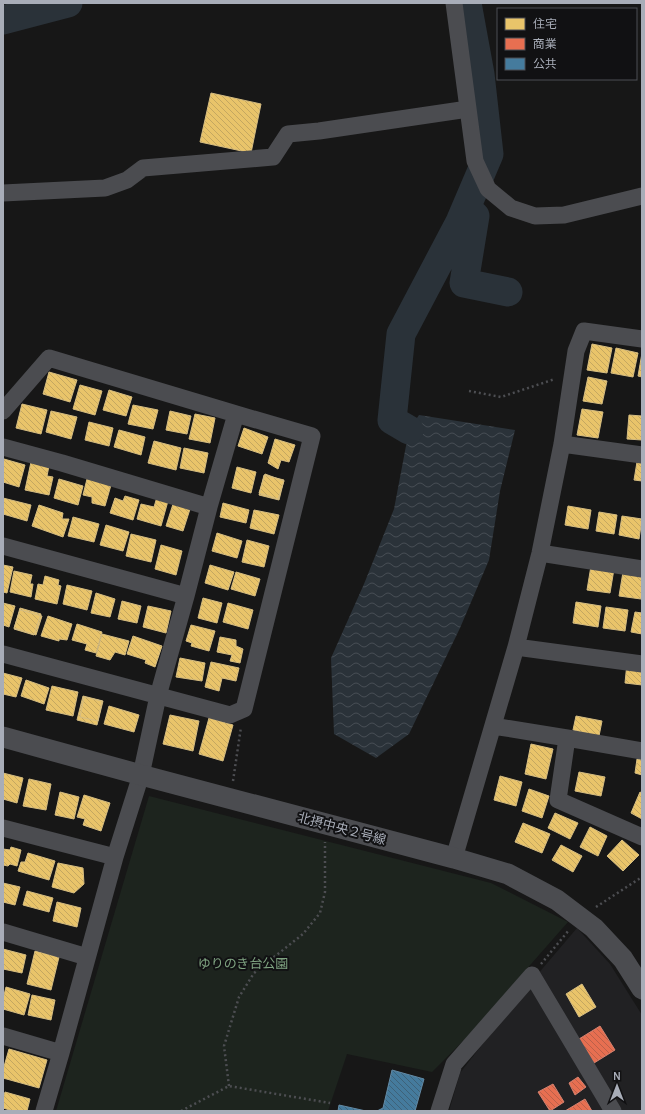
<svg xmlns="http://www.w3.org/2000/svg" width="645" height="1114" viewBox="0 0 645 1114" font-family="Karla,'Noto Sans JP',sans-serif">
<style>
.built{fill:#212123}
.park{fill:#1d241e}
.water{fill:url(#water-waves)}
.homes{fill:url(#homes-back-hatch);stroke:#d6bd81}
.shops{fill:url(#shops-back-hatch);stroke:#d48270}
.public{fill:url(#public-back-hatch);stroke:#638aa5}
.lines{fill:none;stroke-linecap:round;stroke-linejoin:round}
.river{stroke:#2a3239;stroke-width:29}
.path{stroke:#4d4e52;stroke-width:2.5;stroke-dasharray:2 3;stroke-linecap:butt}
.minor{stroke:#4b4c50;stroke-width:17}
.tertiary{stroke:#4b4c50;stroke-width:21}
.labels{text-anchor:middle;stroke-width:4;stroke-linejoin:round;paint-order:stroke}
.street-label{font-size:13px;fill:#a8adb8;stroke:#111113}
.park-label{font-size:13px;fill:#7fa381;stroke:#111113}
</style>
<defs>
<pattern id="water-waves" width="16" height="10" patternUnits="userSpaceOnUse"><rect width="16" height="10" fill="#2a3239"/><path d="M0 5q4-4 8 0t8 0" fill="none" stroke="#464d54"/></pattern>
<pattern id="homes-back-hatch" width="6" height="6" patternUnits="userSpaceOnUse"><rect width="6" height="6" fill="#e9c46a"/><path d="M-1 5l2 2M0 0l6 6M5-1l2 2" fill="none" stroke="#c4a760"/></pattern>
<pattern id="shops-back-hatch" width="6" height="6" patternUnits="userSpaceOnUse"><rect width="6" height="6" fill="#e76f51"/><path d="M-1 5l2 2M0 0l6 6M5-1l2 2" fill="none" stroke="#ba604a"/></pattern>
<pattern id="public-back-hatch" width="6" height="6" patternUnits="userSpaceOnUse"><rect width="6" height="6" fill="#457b9d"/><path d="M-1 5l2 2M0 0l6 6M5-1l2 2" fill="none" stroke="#3e6279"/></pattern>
</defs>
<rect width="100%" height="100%" fill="#171717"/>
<path class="built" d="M577,928L610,964L642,1015V1111H449L460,1073L531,982Z"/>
<path class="park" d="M149,796L491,883L568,922L466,1038L432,1072L347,1054L328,1111H56Z"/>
<path class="water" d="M419,415L515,430L500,491L489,560L460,628L409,734L376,758L334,734L331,658L364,584L394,509L409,430Z"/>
<path class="homes" d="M211,93L261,104L251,153L200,142Z
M592,344L612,348L607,373L587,370Z
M616,348L638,353L633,377L611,373Z
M642,353V377L638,376Z
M49,372L77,380L70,402L43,394Z
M588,377L607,381L602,404L583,401Z
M80,385L102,391L95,415L73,409Z
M109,390L132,397L126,416L103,410Z
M22,404L47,410L41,434L16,428Z
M133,405L158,410L153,429L128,424Z
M582,409L603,412L598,438L577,435Z
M51,411L77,417L71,439L46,432Z
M170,411L191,416L187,434L166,430Z
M195,414L215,418L210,443L189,439Z
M629,415L642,416V440L627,439Z
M89,422L113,428L109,446L85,440Z
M244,428L268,437L262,454L238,446Z
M119,430L145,437L141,455L114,447Z
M275,439L295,445L289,462L281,460L278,469L268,463Z
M154,441L181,448L176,470L148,463Z
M184,448L208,453L204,473L180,468Z
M4,459L25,465L19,487L3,482V464Z
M31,462L49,466L47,476L53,477L49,495L25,490Z
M637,462L642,463V481L634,480Z
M237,467L256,472L251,493L232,488Z
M265,474L284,481L278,499L259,493Z
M264,475L284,480L279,500L259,495Z
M59,479L83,486L78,505L54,498Z
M87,479L111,485L105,506L92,503V497L83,495Z
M125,496L139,500L133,520L110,513L115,498L123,501Z
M157,497L168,501L161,526L137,519L141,504L154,507Z
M3,498L31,505L27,521L3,514Z
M174,501L191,506L183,531L166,526Z
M223,503L249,510L246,523L220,517Z
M39,505L63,513L62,519H69L63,537L32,526Z
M568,506L591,510L588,529L565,525Z
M254,510L279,515L274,534L250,528Z
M599,512L617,515L614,534L596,531Z
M622,516L642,519L639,539L619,535Z
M73,517L99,524L94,542L68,536Z
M106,525L129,532L123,551L100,545Z
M217,533L242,541L237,558L212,551Z
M131,534L156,540L151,562L126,556Z
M247,540L269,546L264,567L242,562Z
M161,545L182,551L176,575L155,569Z
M3,565L13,567L7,593L3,592Z
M210,565L234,572L228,590L205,583Z
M591,566L614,569L610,593L587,590Z
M14,571L32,575L30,584H33L31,597L10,592Z
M236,572L260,579L255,596L231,589Z
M623,572L642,575V591L641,599L619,596Z
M45,576L59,580L58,585L61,586L57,604L35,599L38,584L43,585Z
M67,585L92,591L87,610L63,604Z
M96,593L115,599L110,617L91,613Z
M203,598L222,603L217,623L198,618Z
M122,601L141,606L137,623L118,619Z
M576,602L601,606L598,627L573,623Z
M3,603L15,606L9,627L3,625Z
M228,603L253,610L248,629L223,622Z
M148,606L171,611L166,633L143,627Z
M606,607L628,610L625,631L603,628Z
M20,608L41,614L34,635L14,629Z
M20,610L42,616L36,635L14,628Z
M635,612L642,613V634L631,632Z
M48,616L72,624L67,640L59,639V641L41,636Z
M77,624L102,632L96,653L85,650L87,644L72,640Z
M191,625L215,631L209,651L191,646L192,643L186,641Z
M102,634L129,641L125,655L115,652L110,660L96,656Z
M133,636L162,646L155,667L145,663L146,660L127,654Z
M220,637L236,640V646L243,649L240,663L230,661L232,655L217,652Z
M180,658L205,663L202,681L176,677Z
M211,662L239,668L236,681L222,678L219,691L205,687Z
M627,663L642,664V685L625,683Z
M3,673L22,678L16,697L3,694Z
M26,680L49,688L44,704L21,696Z
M52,686L78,692L73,716L46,710Z
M83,696L103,701L97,725L77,720Z
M84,697L102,701L98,721L80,717Z
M109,706L139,715L134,732L104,724Z
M170,715L199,721L193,751L163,744Z
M576,716L602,721L599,736L573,730Z
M209,718L233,725L223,761L199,754Z
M531,744L553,749L546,779L525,774Z
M637,759L642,760V775L635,773Z
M579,772L605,777L601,796L575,791Z
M3,773L23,778L17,803L3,799Z
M500,776L522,782L516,806L494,800Z
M29,779L51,784L46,810L23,806Z
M529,789L549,796L542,818L522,811Z
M60,792L79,797L74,819L55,815Z
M640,792L642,793V819L631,813Z
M84,795L110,803L101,831L83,825L85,819L77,817Z
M555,813L578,823L570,839L548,828Z
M523,823L550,834L542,853L515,842Z
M590,827L607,836L598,856L580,847Z
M622,840L639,855L623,871L607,856Z
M561,845L582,856L573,872L552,860Z
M11,847L21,850L17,866L10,864L8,866L3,865V849L10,850Z
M28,853L55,861L49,880L18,871L21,862H25Z
M58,863L83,868L84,884L74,893L52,887Z
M3,883L20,887L15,905L3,902Z
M27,891L53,898L49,912L23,905Z
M57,902L81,908L77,927L53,921Z
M3,949L26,955L22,973L3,969Z
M35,951L59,957L51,990L27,984Z
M582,984L596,1007L579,1017L566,994Z
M6,987L30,994L24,1015L3,1009V999Z
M32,995L55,1000L51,1020L28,1015Z
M9,1049L47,1060L39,1088L3,1078V1070Z
M5,1092L30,1099L27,1111H13L3,1108V1099Z"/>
<path class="shops" d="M600,1026L615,1050L594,1063L579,1039Z
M578,1077L586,1087L575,1095L569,1083Z
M553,1084L564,1102L550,1111L538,1092Z
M585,1099L592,1111H565Z"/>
<path class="public" d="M392,1070L424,1079L415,1111H377L383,1108Z
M339,1105L366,1111H338Z"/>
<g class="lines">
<path class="river" d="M3,20L68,3
M469,210L475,216L464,283L508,292
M409,430L392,420L401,334L460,222L489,154L480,74L467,3"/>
<path class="path" d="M469,391L501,397L555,379
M233,781L241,727
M596,907L642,877
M541,964L569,930
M229,1086L224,1046L239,997L254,973L303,934L320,913L325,892V842
M181,1111L229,1086L324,1102L330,1103"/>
<path class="minor" d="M454,3L475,161L488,189L511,208L535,216L564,215L642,196
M3,193L105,188L127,180L143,168L273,157L288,134L319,131L468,109
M3,411L49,358L236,414L209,507L186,596L158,696L141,775L115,857L61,1053L44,1111
M562,444L642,455
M3,447L62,463L209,507
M3,546L186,596
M540,553L642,569
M516,647L642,664
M3,654L230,715L244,709L312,436L236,414
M493,726L567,738L642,751
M567,738L558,800L642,837
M3,828L115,857
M454,858L516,647L540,553L562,444L576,351L584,331L642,339
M3,932L87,957
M3,1036L61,1053
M439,1111L454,1064L532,975L613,1111"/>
<path class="tertiary" d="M3,737L141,775L454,858L508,874L557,900L594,928L623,959L642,989"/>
</g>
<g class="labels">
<g class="street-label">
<text transform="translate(342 828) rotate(15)" y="5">北摂中央２号線</text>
</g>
<g class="park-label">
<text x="243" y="968">ゆりのき台公園</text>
</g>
</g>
<rect width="645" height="1114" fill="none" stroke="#a8adb8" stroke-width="8"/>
<rect x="497" y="8" width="140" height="72" fill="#111113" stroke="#4d4f55"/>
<rect x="505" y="18" width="20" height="12" fill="#e9c46a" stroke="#4d4f55"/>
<text x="533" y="28" font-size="12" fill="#a8adb8">住宅</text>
<rect x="505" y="38" width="20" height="12" fill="#e76f51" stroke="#4d4f55"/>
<text x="533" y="48" font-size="12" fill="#a8adb8">商業</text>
<rect x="505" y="58" width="20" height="12" fill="#457b9d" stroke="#4d4f55"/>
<text x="533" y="68" font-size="12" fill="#a8adb8">公共</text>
<g transform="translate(617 1086)" stroke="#111113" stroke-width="3" paint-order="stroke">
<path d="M0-3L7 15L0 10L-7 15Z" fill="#a8adb8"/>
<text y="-6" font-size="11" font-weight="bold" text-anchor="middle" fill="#a8adb8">N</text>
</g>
</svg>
